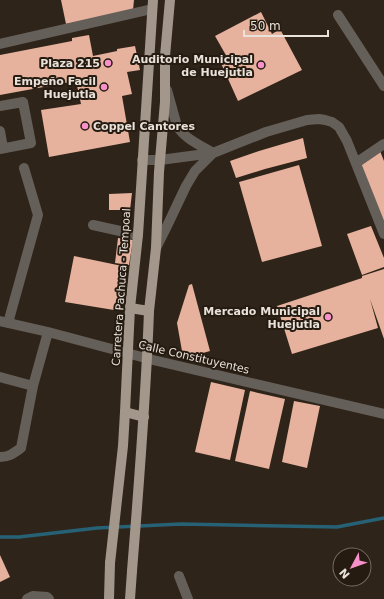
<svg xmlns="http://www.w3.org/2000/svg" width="384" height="599" viewBox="0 0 384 599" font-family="'DejaVu Sans',sans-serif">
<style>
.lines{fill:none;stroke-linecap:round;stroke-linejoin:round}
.stream{stroke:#266175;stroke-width:3.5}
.building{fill:#e6b19d}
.minor{stroke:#655f5a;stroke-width:10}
.major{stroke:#a3978c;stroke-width:10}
.major-bridge{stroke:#a3978c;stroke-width:10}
.poi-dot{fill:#f890ca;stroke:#251b10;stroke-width:1.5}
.labels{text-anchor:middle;stroke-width:4;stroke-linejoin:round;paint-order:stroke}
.poi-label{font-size:11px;font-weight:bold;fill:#e9e2db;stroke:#251b10;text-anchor:end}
.street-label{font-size:11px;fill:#e9e2db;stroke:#251b10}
</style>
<rect width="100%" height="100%" fill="#2f2419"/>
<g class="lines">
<path class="stream" d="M0,537H19L97,528L181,524L337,527L384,518"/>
</g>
<path class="building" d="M61,0H134L133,10L66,24Z
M261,12L272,34L280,29L302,70L238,101L220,61L227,57L215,36Z
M89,35L93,56L117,51V49L135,46L140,70L127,72L132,94L122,96L130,142L49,157L41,110L81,104L76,81L0,95V55L72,41V38Z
M303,138L307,158L265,169L236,178L230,161L259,151Z
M380,151L384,161V225L359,162Z
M299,165L322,246L262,262L239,182Z
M132,193L130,210H109V194Z
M371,226L384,258V267L362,275L347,234Z
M118,238L133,240L129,265L115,263Z
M74,256L127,267L120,311L65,302Z
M384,269V339L370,299L378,328L292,354L277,306L362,278V276Z
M192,284L210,351L196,355L182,351L177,323L189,285Z
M211,382L245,390L230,460L195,452Z
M250,391L285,399L269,469L235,461Z
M294,401L320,406L307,468L282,462Z
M0,555L10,577L0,582Z"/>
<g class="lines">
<path class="minor" d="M338,15L384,86
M0,44L152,9
M0,106L23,102L31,143L0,149
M0,131L3,148
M142,160H160L213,153L266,132L307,120L319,119L325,120L332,122L339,127L347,141L384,234
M356,163L384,144
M93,225L138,235
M156,248L168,224L186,186L195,171L213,153C200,145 185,139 177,126L167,90
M0,321L48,332L153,360L384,414
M8,323L38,215L24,168
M0,377L33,386
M0,457C9,457 14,453 21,448L33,386L48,332
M179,576L188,599
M27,599L33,596L47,597L49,599"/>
<path class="major" d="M153,0L138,235L130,308L149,311L156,248L159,172L165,102V56L170,0
M125,412L144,417
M109,599L110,563
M130,599L132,571"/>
<path class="major-bridge" d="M110,563L123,446L125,412L130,308
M132,571C139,484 146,398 149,311"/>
</g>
<g class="poi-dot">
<circle cx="108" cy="63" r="4"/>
<circle cx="261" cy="65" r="4"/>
<circle cx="104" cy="87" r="4"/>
<circle cx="85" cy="126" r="4"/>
<circle cx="328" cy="317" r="4"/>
</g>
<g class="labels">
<g class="poi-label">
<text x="253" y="63">Auditorio Municipal<tspan x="253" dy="13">de Huejutla</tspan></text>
<text x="100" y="67">Plaza 215</text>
<text x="96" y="85">Empeño Facil<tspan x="96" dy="13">Huejutla</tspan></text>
<text x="93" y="130" text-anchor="start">Coppel Cantores</text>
<text x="320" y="315">Mercado Municipal<tspan x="320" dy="13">Huejutla</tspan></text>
</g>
<g class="street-label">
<text transform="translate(121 287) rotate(-86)" y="4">Carretera Pachuca - Tempoal</text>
<text transform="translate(194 357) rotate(13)" y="4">Calle Constituyentes</text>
</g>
</g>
<g transform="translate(352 567) rotate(229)"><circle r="19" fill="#251b10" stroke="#736b61"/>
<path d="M0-3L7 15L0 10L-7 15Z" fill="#f890ca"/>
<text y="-6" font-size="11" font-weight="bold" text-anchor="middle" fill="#e9e2db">N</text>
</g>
<path d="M244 30v6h84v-6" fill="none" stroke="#e9e2db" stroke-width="2"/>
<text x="250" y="30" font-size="12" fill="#e9e2db" stroke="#251b10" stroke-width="3" paint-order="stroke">50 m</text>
</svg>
